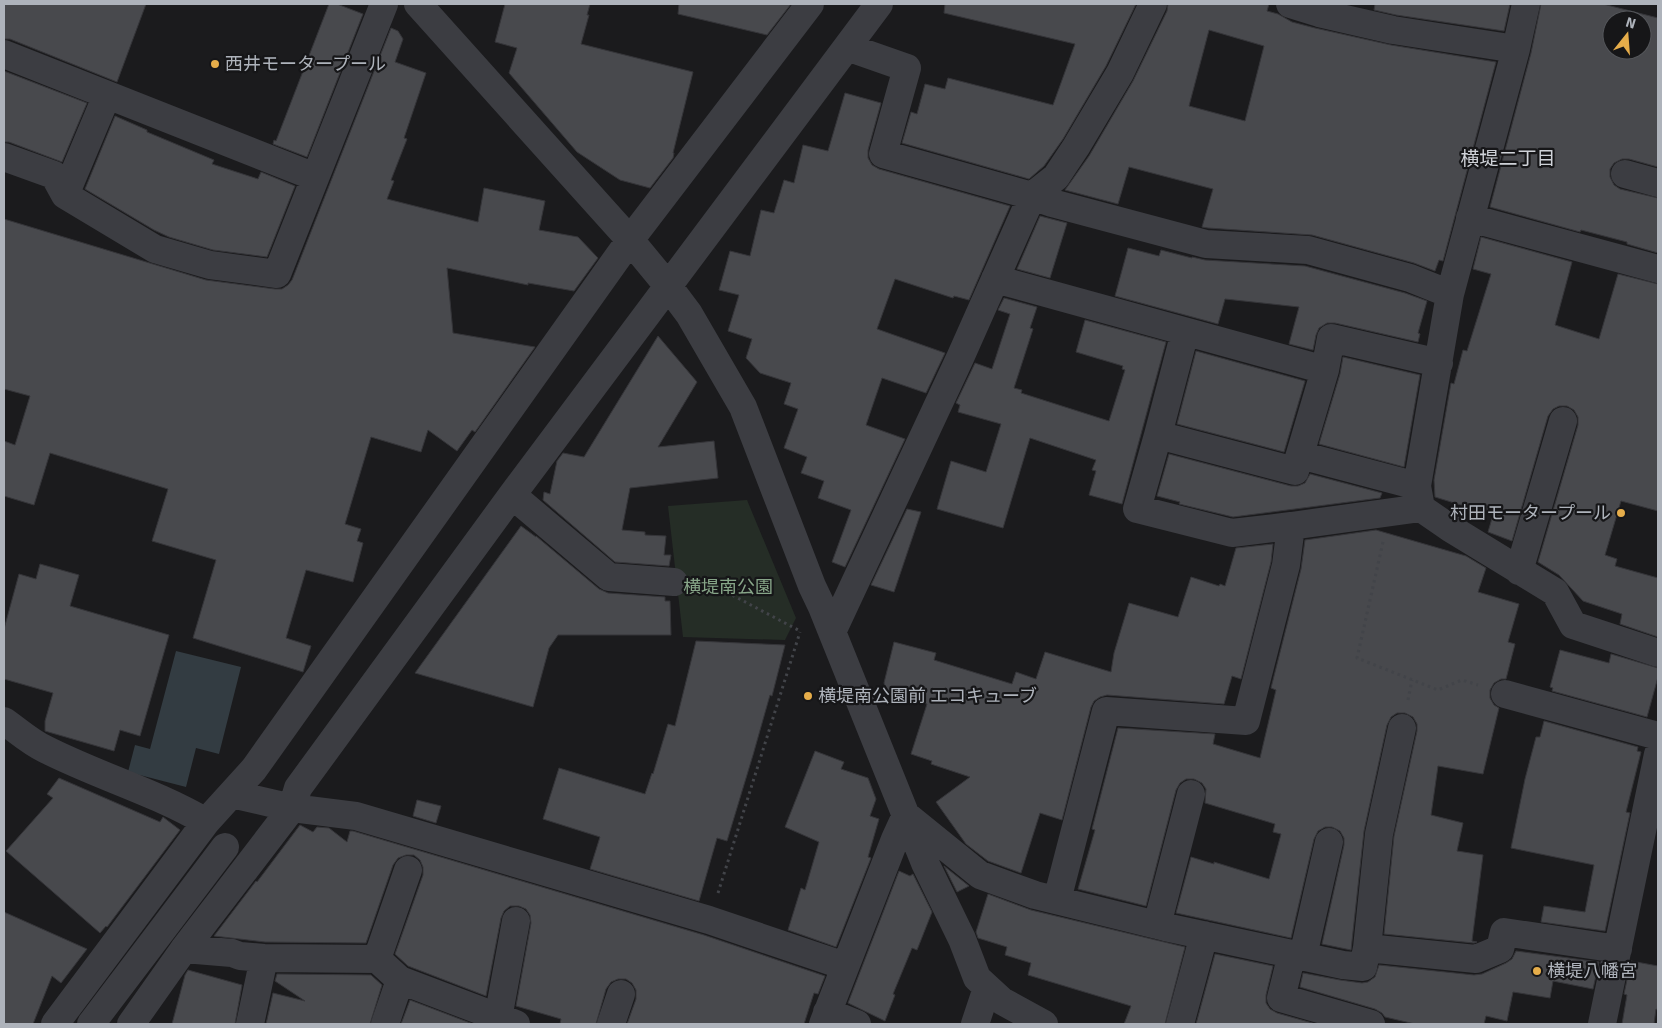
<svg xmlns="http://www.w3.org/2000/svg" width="1662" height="1028" viewBox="0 0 1662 1028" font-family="Signika,'Noto Sans JP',sans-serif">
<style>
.green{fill:#252d26}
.water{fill:#333c42}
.building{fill:#48494d;stroke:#353539;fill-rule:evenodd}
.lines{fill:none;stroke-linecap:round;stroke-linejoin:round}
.path{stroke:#424449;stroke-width:3;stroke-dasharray:2.5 4;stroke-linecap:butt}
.minor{stroke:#3c3d42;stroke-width:28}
.poi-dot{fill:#e6ad4a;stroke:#161618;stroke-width:2}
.labels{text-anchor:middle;stroke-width:4.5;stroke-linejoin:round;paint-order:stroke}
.poi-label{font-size:18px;fill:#aeb3bb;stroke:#161618;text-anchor:start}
.park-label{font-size:18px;fill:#87a588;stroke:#161618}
.neighbourhood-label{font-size:19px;fill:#cfd2d8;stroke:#161618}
</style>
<rect width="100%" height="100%" fill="#1b1b1d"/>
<path class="green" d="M747,500L796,618L785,640L683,637L668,506Z"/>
<path class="water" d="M176,651L241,667L219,754L196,748L186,787L128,772L135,745L150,749Z"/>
<path class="building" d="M4,4H146L117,82L10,39H4Z
M329,4H337L363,14L307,157L273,144L274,140L276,141Z
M505,4H590L587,15H589L581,44L693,72L673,153H674L673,158L650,188L620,180L577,152L509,73L517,48L495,42Z
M679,4H791L767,35L678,14Z
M945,4H1136L1106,66L1063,139L1044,166L1029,179L902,143L911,112L917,114L925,84L945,89L948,78L1053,105L1075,44L944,13Z
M1168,4H1269L1267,11L1278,14L1292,22L1315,28L1391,45L1496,62L1443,261L1439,260L1435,271L1414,263L1312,235L1208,228L1202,227L1213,189L1129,167L1118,204L1065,190L1089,156L1133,81L1167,11ZM1209,30L1264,46L1245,121L1189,106Z
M1375,4H1510L1504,31L1396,15L1374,10Z
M1541,4H1603L1658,18V167L1629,159H1622L1614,163L1610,169V177L1614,185L1620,189L1658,198V253L1627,244V242L1581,230L1580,232L1490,207L1531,53ZM1612,20H1642V50H1612Z
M391,28L398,31L403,39L395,62L426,73L404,138L407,139L391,180L394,181L387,199L478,222L484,188L545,201L539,230L578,237L598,258L574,291L528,283V285L447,268L453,333L535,347L475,432L472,430L457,451L428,430L421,452L371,437L345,524L361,529L357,541L363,543L353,582L306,570L286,638L311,646L303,672L193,638L216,560L152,541L168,489L50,453L34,505L4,496V441L15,445L30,396L4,389V219L206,280L275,289H282L288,285L292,280Z
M4,71L87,103L62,162L9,142H4Z
M845,93L881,103L868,150V158L872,165L879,169L1010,206L969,300L954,296L953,298L895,279L877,329L945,353L926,393L882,378L866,425L905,439L845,567L832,562L851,510L818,498L824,481L801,473L807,457L784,448L798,409L784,404L791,383L760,373L746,358L752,339L728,331L739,295L719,290L730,251L750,256L761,210L774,213L784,180L794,183L803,145L828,151Z
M115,116L147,130V132L214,160L212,164L258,179L261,172L295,186L267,257L213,250L169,237L154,230L85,189Z
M1040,216L1067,223L1050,278L1017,269Z
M1481,237L1572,262L1555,325L1599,339L1618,274L1658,284V511L1621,501L1605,555L1617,559L1615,566L1658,578V637L1620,624L1622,614L1583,601L1559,575L1538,562L1578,425V417L1574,410L1567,406H1559L1553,409L1548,416L1512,541L1488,532L1493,515L1435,497L1434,480L1451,383L1454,384L1463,350L1467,351L1491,274L1473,269Z
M1128,248L1159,256L1161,250L1192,258V257L1205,260L1305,266L1405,293L1427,301L1418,333L1420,334L1418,342L1335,323H1327L1319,328L1316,335L1313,350L1289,344L1299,307L1225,299L1218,324L1115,296Z
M1004,298L1037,307L1030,328L1033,329L1014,388L1022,390L1021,393L1109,421L1125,370L1122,369L1123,366L1076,352L1085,320L1166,342L1122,504L1089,495L1096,471L1092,470L1096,460L1030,438L1003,528L937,509L951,461L986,472L1001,424L958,412L960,405L956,403L975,363L992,369L1010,314L998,310Z
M658,336L697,382L658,447L714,441L718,478L630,488L622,530L645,532V535L666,536L664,555H671L669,566L615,562L543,500L544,492L550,494L557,461L563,453L584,457Z
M1196,351L1305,381L1284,452L1177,424Z
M1343,357L1420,375L1404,467L1319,444L1340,374Z
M1169,454L1291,486H1298L1305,483L1310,474L1382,493L1380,498L1233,517L1179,504L1180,502L1157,496Z
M907,509L921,512L894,592L871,585Z
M521,526L536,537V536L599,589L608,593L665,597V601H670L671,635H558L549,648L533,707L415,673Z
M1376,530L1466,556L1486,568L1478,592L1519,604L1508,642L1515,644L1506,679H1501L1494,683L1490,690V698L1494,705L1499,708L1483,774L1438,766L1431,815L1463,823L1457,851L1483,855L1472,941L1477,942L1474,943L1384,934L1394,836L1417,731V724L1413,717L1405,713H1397L1391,717L1387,725L1364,831L1351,950L1322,944L1344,845V838L1340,831L1332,827H1325L1318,831L1314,839L1291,938L1176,913L1191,857L1214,864V862L1269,879L1281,834L1273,832L1275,824L1205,803L1206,789L1202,783L1194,779H1186L1180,783L1176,790L1146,906L1078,889L1095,830L1092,829L1118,728L1215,734L1213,744L1260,758L1276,690L1271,688L1301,569L1305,540Z
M1273,544L1271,562L1241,679L1232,676L1224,704L1107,695L1100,697L1094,701L1091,707L1062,820L1040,813L1021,873L988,861L966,844L936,802L970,777L931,764L932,761L911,754L927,704L888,694L884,683L894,642L936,653L934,660L1012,684L1016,672L1036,679L1045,652L1111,672L1114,653L1129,603L1178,617L1191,577L1219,586L1220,584L1225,586L1236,548Z
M40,564L79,575L70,606L169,635L140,736L120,730L114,751L45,731V721L53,693L4,679V629L19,574L36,579Z
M696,641L785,645L772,696L770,695L753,755L727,841L717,838L699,901L590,869L600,837L543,819L559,768L645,794L652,773L653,774L668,724L675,726Z
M1560,650L1609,663L1611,654L1658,668V677L1647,717L1552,691L1553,688L1550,687Z
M1544,721L1638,747L1637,751L1641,752L1626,812L1630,813L1605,931L1541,922L1544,906L1585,912L1594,865L1511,848L1525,779L1536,737H1540Z
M815,751L844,762L841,769L868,778L876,799L870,816L879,819L868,857L871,858L836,947L788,930L801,888L805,890L819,842L785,827Z
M59,778L160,822L163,817L180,830L107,927L106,926L100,933L6,851L53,798L47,794Z
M417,800L441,806L436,823L413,816Z
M300,825L313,832L317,827L329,828L347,842L350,831H353L704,935L825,976L818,994L814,993L804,1024H627L636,999V990L632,983L626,979H618L611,982L606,989L596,1024H560L561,1019L516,1006L531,923L530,915L526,909L519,906H510L504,911L501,918L486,996L408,966L395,954L423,875V867L420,860L414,855H406L398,858L393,865L366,943L265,942L214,936L256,881L257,882Z
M944,866L969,886L957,892Z
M899,871L910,876L913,874L932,912L917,950L912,948L893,994L895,995L885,1021L848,1003Z
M988,894L1031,910L1185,947L1165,1024H1124L1131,1006L1028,975L1031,963L1005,955L1007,947L978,938L976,932Z
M4,912L87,949L61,983L52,976L33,1024H4Z
M1516,951L1599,962L1593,989L1553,981L1550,998L1513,992L1507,1021L1486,1016L1484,1024H1415L1385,1017L1382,1013L1375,1009L1300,987L1303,973L1340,980L1362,983L1368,982L1375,977L1379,965L1474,975L1482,974L1506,963L1512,959Z
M1215,954L1273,966L1266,995V1003L1270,1009L1277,1013L1316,1024H1196Z
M1631,961L1658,966V1010L1656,1009L1654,1024H1622L1627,995L1624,994Z
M188,970L242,985L235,1024H172L185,975Z
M277,974L371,975L382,985L370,1024H266L273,993L305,1001L275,981Z
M410,1000L473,1024H401Z"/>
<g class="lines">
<path class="path" d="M1383,542L1357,658L1438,690L1462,680L1478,685
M702,586L717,587L800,631
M1408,700L1412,680
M718,893L800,632"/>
<path class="minor" d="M418,4L630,240L668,286L689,314L743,407L812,586L822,607L925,863L962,939L977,978L1002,1001L1044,1024
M1290,4L1319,13L1393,30L1516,49
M1526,4L1516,49L1450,294L1417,486L1421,508L1450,528L1555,592L1573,625L1658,653
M847,47L907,68L883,154L1032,196L1052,203L1206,244L1308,250L1410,278L1450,294
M4,54L315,177
M4,157L54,175L65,195L155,249L210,265L277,274L384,4
M1625,174L1658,183
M65,195L107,95
M1470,218L1658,269
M995,279L1325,370
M1185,332L1158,435L1295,471L1325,370L1331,338L1439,363
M1158,435L1137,509L1232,533L1291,526
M1300,455L1417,486
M512,495L609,577L674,582
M1519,571L1563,421
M832,632L960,358L1032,196L1056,177L1076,147L1120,73L1153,4
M1505,694L1658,736
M4,721C17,730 30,742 45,749C98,776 155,792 206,822
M232,794L292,808L356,816L709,920L845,966
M1057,900L1106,711L1246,721L1286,565L1291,526L1421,508
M1157,925L1191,794
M1367,948L1476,959L1500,949L1504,932L1618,949
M184,949L232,953L240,956L264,958L377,959
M1292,954L1281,998L1371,1024
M1303,956L1329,842
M400,980L516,1024
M827,1012L857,1024
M55,1024L206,822L254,769L630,240L810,4
M91,1024L225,847
M131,1024L184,949L292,808L298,788L512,495L879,4
M250,1024L264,958
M385,1024L400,980L377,959L408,870
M497,1024L516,921
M611,1024L621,994
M823,1024L895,839L906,815L980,875L1035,895L1165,927L1343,965L1363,967L1367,948L1379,834L1402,728
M975,1024L987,988
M1180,1024L1204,935
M1602,1024L1658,754"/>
</g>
<g class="poi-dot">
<circle cx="215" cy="64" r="5"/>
<circle cx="1621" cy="513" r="5"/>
<circle cx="808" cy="696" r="5"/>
<circle cx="1537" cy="971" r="5"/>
</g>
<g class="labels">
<g class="poi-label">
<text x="225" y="70">西井モータープール</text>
<text x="1611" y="519" text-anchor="end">村田モータープール</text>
<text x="818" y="702">横堤南公園前 エコキューブ</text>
<text x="1547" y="977">横堤八幡宮</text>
</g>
<g class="park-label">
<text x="728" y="593">横堤南公園</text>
</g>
<g class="neighbourhood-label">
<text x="1508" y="165">横堤二丁目</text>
</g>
</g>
<rect width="1662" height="1028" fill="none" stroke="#aeb3bb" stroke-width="10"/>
<g transform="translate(1627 35) rotate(17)"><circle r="24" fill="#161618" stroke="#535559"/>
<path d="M0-4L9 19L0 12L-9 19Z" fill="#e6ad4a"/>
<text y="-8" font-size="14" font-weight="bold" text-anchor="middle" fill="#aeb3bb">N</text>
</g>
</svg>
